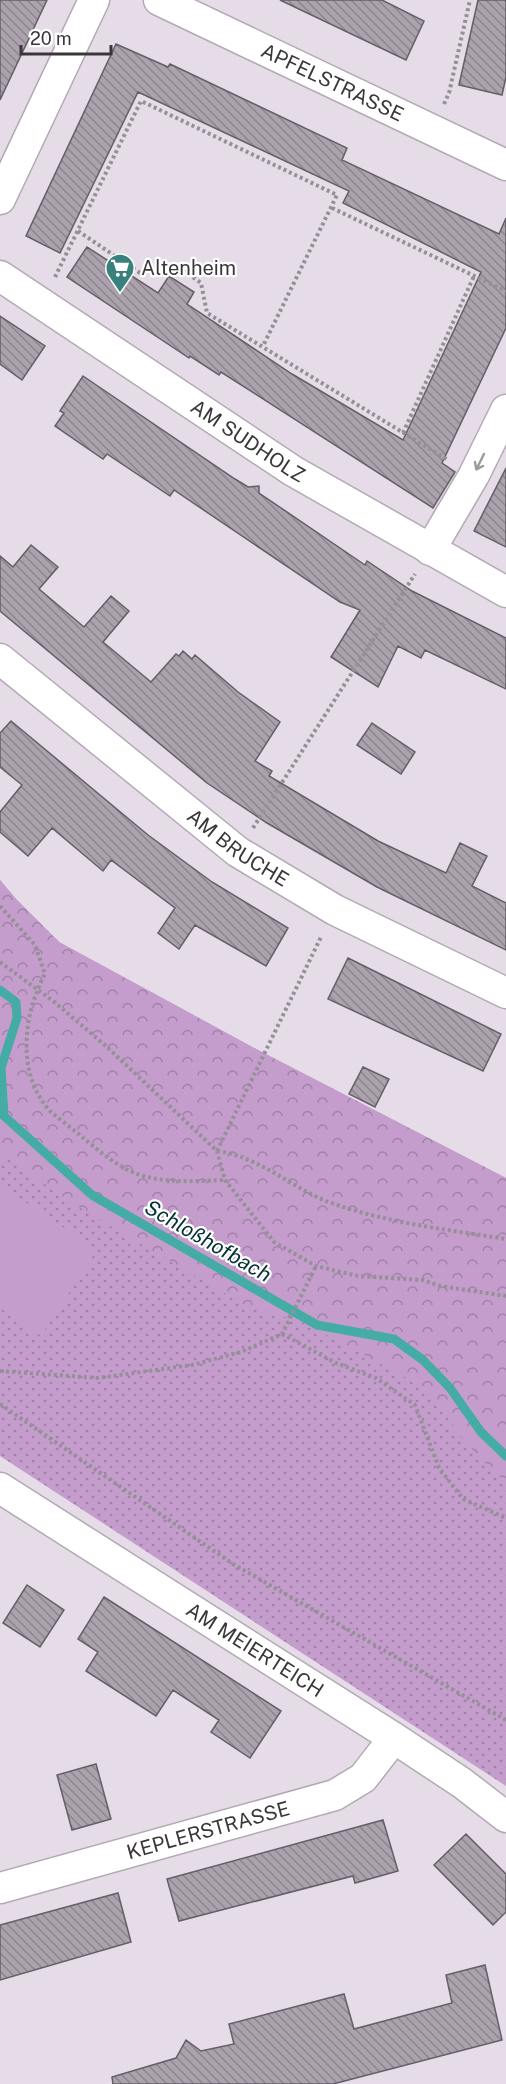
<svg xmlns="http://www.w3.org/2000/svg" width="506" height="2084" viewBox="0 0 506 2084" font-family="'Public Sans',sans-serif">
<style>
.grass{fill:url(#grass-dots)}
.forest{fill:url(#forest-crowns)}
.pitch{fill:#c49dcd}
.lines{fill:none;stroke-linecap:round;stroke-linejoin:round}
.stream{stroke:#44aca5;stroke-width:9}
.building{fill:url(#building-back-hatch);stroke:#655d67;stroke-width:1.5}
.minor-casing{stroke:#b3a9b5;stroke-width:33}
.path{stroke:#958f97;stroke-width:4;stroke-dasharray:3 3;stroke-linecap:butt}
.minor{stroke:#fff;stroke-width:30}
.oneway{stroke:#9c9a9c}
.labels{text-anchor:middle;stroke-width:4.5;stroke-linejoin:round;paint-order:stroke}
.street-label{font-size:20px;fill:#3a363a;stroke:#fff}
.poi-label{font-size:20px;fill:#3a363a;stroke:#fff;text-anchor:start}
.water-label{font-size:21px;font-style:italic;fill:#013431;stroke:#fff}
</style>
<defs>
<pattern id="grass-dots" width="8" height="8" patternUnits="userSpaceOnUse" patternTransform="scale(1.5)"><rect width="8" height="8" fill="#c49dcd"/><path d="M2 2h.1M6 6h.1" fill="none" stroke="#a081a7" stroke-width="1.8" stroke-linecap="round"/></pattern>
<pattern id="forest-crowns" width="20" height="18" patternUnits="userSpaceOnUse" patternTransform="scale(1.5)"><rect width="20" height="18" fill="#c49dcd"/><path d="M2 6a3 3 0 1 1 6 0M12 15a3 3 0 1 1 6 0" fill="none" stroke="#a081a7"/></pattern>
<pattern id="building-back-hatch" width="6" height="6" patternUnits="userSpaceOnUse" patternTransform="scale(1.5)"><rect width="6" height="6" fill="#aba2ad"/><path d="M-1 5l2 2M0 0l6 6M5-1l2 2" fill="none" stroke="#8c858e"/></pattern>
</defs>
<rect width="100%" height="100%" fill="#e5dce8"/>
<path class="grass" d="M0,880L16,899L59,942L258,1050L506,1178V1786L0,1456Z"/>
<path class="forest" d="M0,880L16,899L59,942L258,1050L506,1178V1481L494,1473L461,1437L432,1396L405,1377L304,1323L245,1305L88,1213L0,1154Z"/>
<path class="pitch" d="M0,1185L97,1250L41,1336L0,1308Z"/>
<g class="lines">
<path class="stream" d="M0,990L16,1002L17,1018L1,1068L4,1116L92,1195L241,1281L317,1325L394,1339L423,1360L450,1388L481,1432L506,1456"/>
</g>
<path class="building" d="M0,0H47L0,100Z
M280,0H382L424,21L406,60Z
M478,0H506V77L502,95L459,85Z
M116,44L168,67L170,64L347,148L342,160L499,234L506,218V328L442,463L455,472L433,508L221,372L219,375L190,356L189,358L67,277L87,247L158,293L169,276L194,292L187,304L292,374L403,440L481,272L343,203L349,191L138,92L60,253L26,236Z
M0,316L45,346L22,380L0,364Z
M83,376L235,479L248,487L259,486V493L365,565L367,561L412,591L506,638V689L425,650L421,658L398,646L378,687L331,657L360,610L340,602L174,490L170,496L107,454L103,459L55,426L64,413L60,411Z
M506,468V547L474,531Z
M31,545L58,567L39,589L84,627L111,596L129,611L103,642L151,682L176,654L179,656L183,651L192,659L195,655L238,692L280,722L255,761L272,771L269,776L378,841L446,873L460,843L487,856L472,886L506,903V950L377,887L267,823L207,783L0,611V556L13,567Z
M11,721L148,835L212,882L288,928L266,966L195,925L179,949L158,933L175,908L111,860L103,871L52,828L28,856L0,832V812L22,785L0,767V733Z
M372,723L415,752L401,774L357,745Z
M348,958L501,1034L483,1071L328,999Z
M363,1067L389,1079L375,1107L349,1094Z
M27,1585L64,1610L40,1647L3,1623Z
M104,1597L281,1711L250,1758L211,1732L219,1720L173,1690L156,1716L86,1671L98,1652L78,1639Z
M96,1764L111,1819L72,1830L57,1775Z
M383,1820L398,1871L355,1883L353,1876L179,1921L167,1879Z
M466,1834L506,1874V1912L493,1925L434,1865Z
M118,1893L131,1942L0,1980V1925Z
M485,1965L502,2040L333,2084H113L112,2077L176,2058L186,2040L201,2051L234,2044L229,2024L344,1994L354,2029L452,2003L446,1975Z"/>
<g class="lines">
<g class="minor-casing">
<g id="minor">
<path id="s1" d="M159,0L506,165"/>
<path d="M0,199L94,0"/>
<path id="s2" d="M0,276L293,471L506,592"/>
<path d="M430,550L474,475L506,410"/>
<path id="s3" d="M0,659L238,852L335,910L506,993"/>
<path id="s4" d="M0,1488L394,1738L462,1783L506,1817"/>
<path id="s5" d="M0,1888L335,1795L363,1778L394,1738"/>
</g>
</g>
<path class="path" d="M444,104L449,93L470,0
M332,208L506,291
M78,231L140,273L177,266L201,283L207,313L448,460
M55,277L141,101L337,195L263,346
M403,433L474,276
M253,828L415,574
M0,906L35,945L45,974C23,1015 16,1074 50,1111C60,1120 72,1128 82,1137C97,1149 116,1166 135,1173C163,1184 195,1181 225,1180
M0,962L53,1001L106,1046L217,1151L225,1180L274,1242L316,1266L358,1276L423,1280L440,1286L506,1296
M217,1151C262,1157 293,1190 334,1204C389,1223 449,1230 506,1239
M217,1151L321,937
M282,1334L336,1363L376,1378L415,1405L439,1468L463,1499L506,1518
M0,1371L98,1378L192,1365L241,1352L282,1334L316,1266
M0,1404L233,1564L506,1720"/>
<use href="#minor" class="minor"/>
</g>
<defs><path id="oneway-shaft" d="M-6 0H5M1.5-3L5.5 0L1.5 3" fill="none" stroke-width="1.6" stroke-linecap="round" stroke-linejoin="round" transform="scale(1.5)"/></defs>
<use class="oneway" href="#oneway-shaft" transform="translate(480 462) rotate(116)"/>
<defs>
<g id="supermarket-pin" transform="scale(1.5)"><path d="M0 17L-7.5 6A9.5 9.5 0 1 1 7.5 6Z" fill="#39817c" stroke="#fff"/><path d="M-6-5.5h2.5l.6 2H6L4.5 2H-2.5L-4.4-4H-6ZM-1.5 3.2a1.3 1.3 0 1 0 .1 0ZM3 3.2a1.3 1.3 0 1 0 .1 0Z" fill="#fff"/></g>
</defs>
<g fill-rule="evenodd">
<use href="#supermarket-pin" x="120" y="268"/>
</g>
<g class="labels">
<g class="street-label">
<text dy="7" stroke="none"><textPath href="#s1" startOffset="192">APFELSTRASSE</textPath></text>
<text dy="7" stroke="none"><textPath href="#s2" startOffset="298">AM SUDHOLZ</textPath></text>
<text dy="7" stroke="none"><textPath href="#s3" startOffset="304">AM BRUCHE</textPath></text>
<text dy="7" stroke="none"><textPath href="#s4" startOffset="302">AM MEIERTEICH</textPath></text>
<text dy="7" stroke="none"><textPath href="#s5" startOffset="216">KEPLERSTRASSE</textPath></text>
</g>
<g class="poi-label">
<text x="141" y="275">Altenheim</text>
</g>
<g class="water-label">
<text transform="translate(208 1241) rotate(30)" y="7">Schloßhofbach</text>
</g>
</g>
<path d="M21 45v9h90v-9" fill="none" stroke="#3a363a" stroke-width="3"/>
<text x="30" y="45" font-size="18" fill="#3a363a" stroke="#ffffff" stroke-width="4.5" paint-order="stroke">20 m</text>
</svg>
